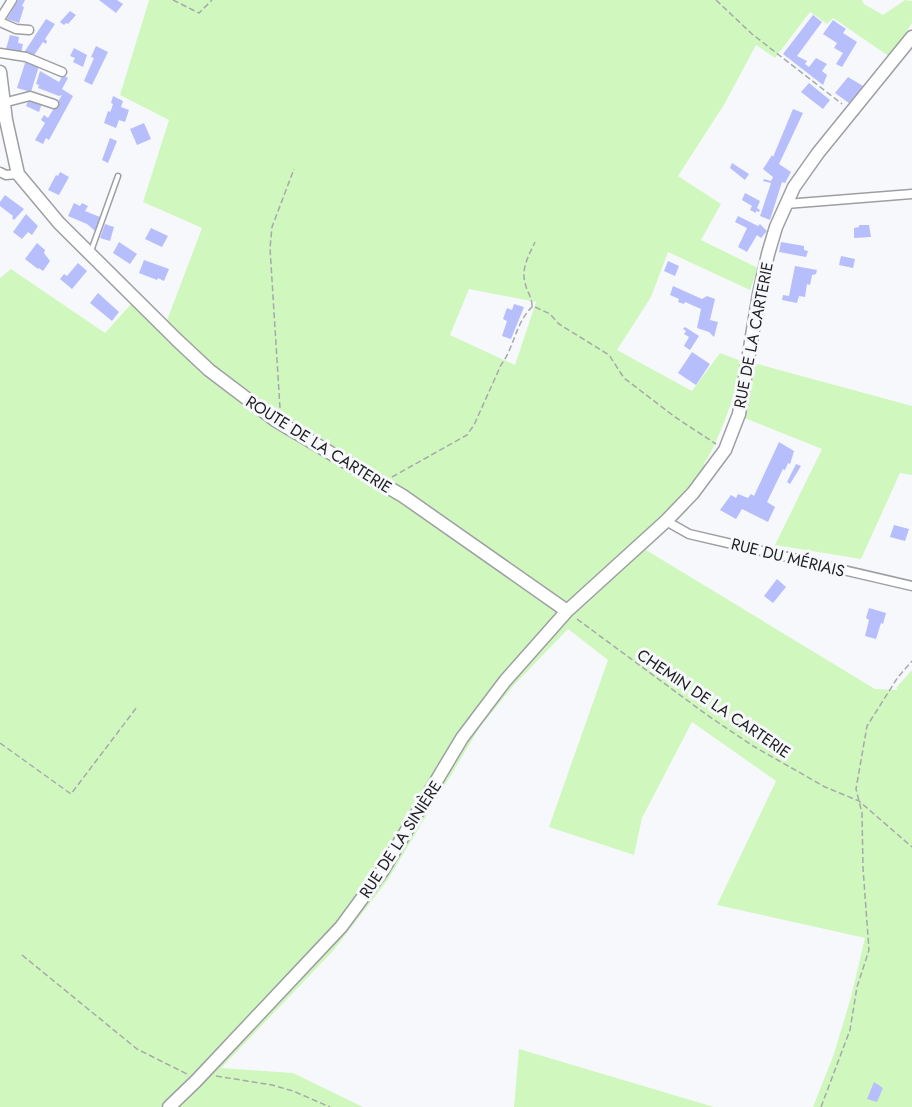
<svg xmlns="http://www.w3.org/2000/svg" width="912" height="1107" viewBox="0 0 912 1107" font-family="Jost,sans-serif">
<style>
.green{fill:#d0f8be;fill-rule:evenodd}
.building{fill:#b6befc}
.lines{fill:none;stroke-linecap:round;stroke-linejoin:round}
.lane-casing{stroke:#9e9fa3;stroke-width:7}
.street-casing{stroke:#9e9fa3;stroke-width:11}
.secondary-casing{stroke:#9e9fa3;stroke-width:15}
.path{stroke:#a7a8ab;stroke-width:1.5;stroke-dasharray:6 3;stroke-linecap:butt}
.lane{stroke:#fff;stroke-width:4}
.street{stroke:#fff;stroke-width:8}
.secondary{stroke:#fff;stroke-width:12}
.labels{text-anchor:middle;stroke-width:6;stroke-linejoin:round;paint-order:stroke}
.street-label{font-size:16px;fill:#1f1f21;stroke:#f7f8fc}
</style>
<rect width="100%" height="100%" fill="#f7f8fc"/>
<path class="green" d="M149,0H862L864,4L883,15L905,0L912,1V23L890,57L833,18L827,24L810,12L775,58L756,45L725,103L678,176L721,204L701,240L758,268L750,290L668,252L651,297L617,350L692,391L720,353L744,362C733,397 723,433 704,464L714,473L686,512L646,550L875,689L898,690L896,688L912,670V1107H813L834,1054L851,997L865,938L717,905L776,781L692,722L642,818L634,855L549,827L608,660L568,629L513,686L480,727L387,881L333,951L221,1068L293,1073L363,1107H0V278L11,269L105,333L132,303L166,323L202,228L143,202L169,120L120,95ZM469,289L536,302L515,365L450,335Z
M754,363L912,406V475L900,473L861,559L775,545L822,449L742,417Z
M519,1049L714,1107H514Z"/>
<path class="building" d="M18,0H25L22,6L24,7L19,23L7,19Z
M99,0H117L123,4L116,13Z
M70,11L76,15L68,24L66,23L64,25L60,22Z
M813,15L822,22L797,56L807,61L805,64L809,67L816,58L827,64L822,71L827,75L823,85L783,54Z
M46,19L55,24L45,39L47,41L46,44L43,42L33,57L23,54Z
M833,20L846,29L843,33L857,42L842,67L836,64L843,53L834,48L837,43L823,34Z
M10,35L19,37L18,43L23,44L21,53L6,49Z
M96,46L108,52L92,85L84,81L94,58L91,57Z
M74,48L87,55L83,67L73,62L75,58L70,56Z
M26,60L28,61V63L39,66L31,92L17,88Z
M40,71L59,82L63,75L68,78L62,89L73,96L49,140L46,138L43,144L35,140L45,123L41,120L44,115L48,118L62,95L59,96L38,88L39,85L36,84Z
M848,77L863,86L849,103L835,93Z
M809,83L830,100L823,109L801,92Z
M113,96L123,101L121,107L129,110L125,122L119,120L116,128L104,123L108,111L110,112L111,110L113,104L111,103Z
M29,99L42,103L39,112L26,106Z
M793,109L803,113L779,164L791,172L785,183L782,182L770,220L760,216L771,183L763,181L764,179L771,181L773,177L763,169L772,155L773,157Z
M144,123L151,139L137,145L130,129Z
M110,138L117,141L108,163L102,160Z
M732,163L749,174L745,180L730,168Z
M60,172L69,177L59,195L48,190L56,175L58,176Z
M745,193L760,201L757,208L760,210L759,212L756,211V213L750,210L752,206L742,200Z
M5,195L24,209L14,220L12,218L13,216L0,206V202Z
M74,203L80,206L82,203L88,206L85,211L100,217L95,231L87,224L68,216Z
M26,214L38,226L32,235L28,232L22,239L13,232Z
M738,216L758,226L760,224L767,231L761,238L757,235L747,252L738,247L747,228L735,222Z
M105,224L114,227L110,241L100,238Z
M859,225H869L871,237L854,238V228L859,227Z
M151,228L168,236L162,247L145,239Z
M119,242L137,254L130,264L113,253Z
M781,242L804,246V250L808,251L806,257L779,252Z
M37,243L45,250L44,253L50,261L43,271L39,268L38,269L25,259Z
M841,256L855,259L853,268L839,265Z
M144,260L169,269L164,281L158,278L157,280L139,273Z
M668,261L679,266L675,276L664,271Z
M78,263L87,271L72,289L60,279L64,274L67,276Z
M795,266L817,270L816,274L812,275L810,285L807,284L805,297L799,296L797,303L782,300L783,295L789,296Z
M673,286L702,299L707,296L715,299L710,320L718,322L714,337L709,332L697,328L701,309L685,302L684,304L678,302L679,299L670,295Z
M98,293L119,312L112,321L90,303Z
M514,304L524,307L511,339L502,336L507,321L503,319L507,308L512,310Z
M685,327L699,336L690,350L684,346L689,337L684,334L686,331L683,329Z
M692,352L710,364L696,385L678,373Z
M779,442L794,451L791,461L790,464L788,463L785,470L783,469L767,502L775,507L768,522L742,509L736,519L720,510L731,495L736,498L738,494L748,498L751,494L754,496Z
M796,464L801,466L790,484L787,482Z
M894,525L909,529L905,541L890,537Z
M777,579L786,587L773,603L764,596Z
M869,608L886,613L883,624L881,623L876,639L865,636L869,620L866,618Z
M874,1082L883,1088L877,1102L867,1099Z"/>
<g class="lines">
<g class="lane-casing">
<path id="lane" d="M91,251L118,176"/>
</g>
<g class="street-casing">
<path id="street" d="M0,19L12,0
M0,22L16,29L29,30
M0,53L26,57L62,72
M3,103L30,96L54,104
M0,172L6,175L18,174
M786,204L912,194
M666,521L689,534L912,586"/>
</g>
<g class="secondary-casing">
<path id="secondary" d="M0,72L6,120L18,174L59,223L177,340L209,370L275,420L403,496L567,611
M169,1107L196,1081L341,927L383,870L462,738L505,681L567,611L666,521L693,493L725,450L739,414L759,294L768,254L776,227L794,187L818,153L912,37"/>
</g>
<path class="path" d="M173,0L199,13L212,0
M716,0L752,34L842,104
M532,306C532,297 527,292 525,283C521,268 529,255 535,242
M280,408L270,248L272,227L294,169
M392,477L467,435L474,425L501,365C515,346 515,323 533,306L550,314L559,324L609,355L624,378L675,417L716,444
M577,619L707,715L753,746L825,787L859,801L912,847
M0,743L71,794L137,707
M22,955L137,1049L187,1074
M216,1076L272,1085L293,1091L330,1107
M821,1107L850,1030L857,987L869,950L863,868L862,813L856,789L867,726L898,677L912,661"/>
<use href="#lane" class="lane"/>
<use href="#street" class="street"/>
<use href="#secondary" class="secondary"/>
</g>
<g class="labels">
<g class="street-label">
<text transform="translate(753 335) rotate(-79)" y="6">RUE DE LA CARTERIE</text>
<text transform="translate(319 444) rotate(32)" y="6">ROUTE DE LA CARTERIE</text>
<text transform="translate(788 557) rotate(14)" y="6">RUE DU MÉRIAIS</text>
<text transform="translate(714 703) rotate(34)" y="6">CHEMIN DE LA CARTERIE</text>
<text transform="translate(400 839) rotate(-57)" y="6">RUE DE LA SINIÈRE</text>
</g>
</g>
</svg>
